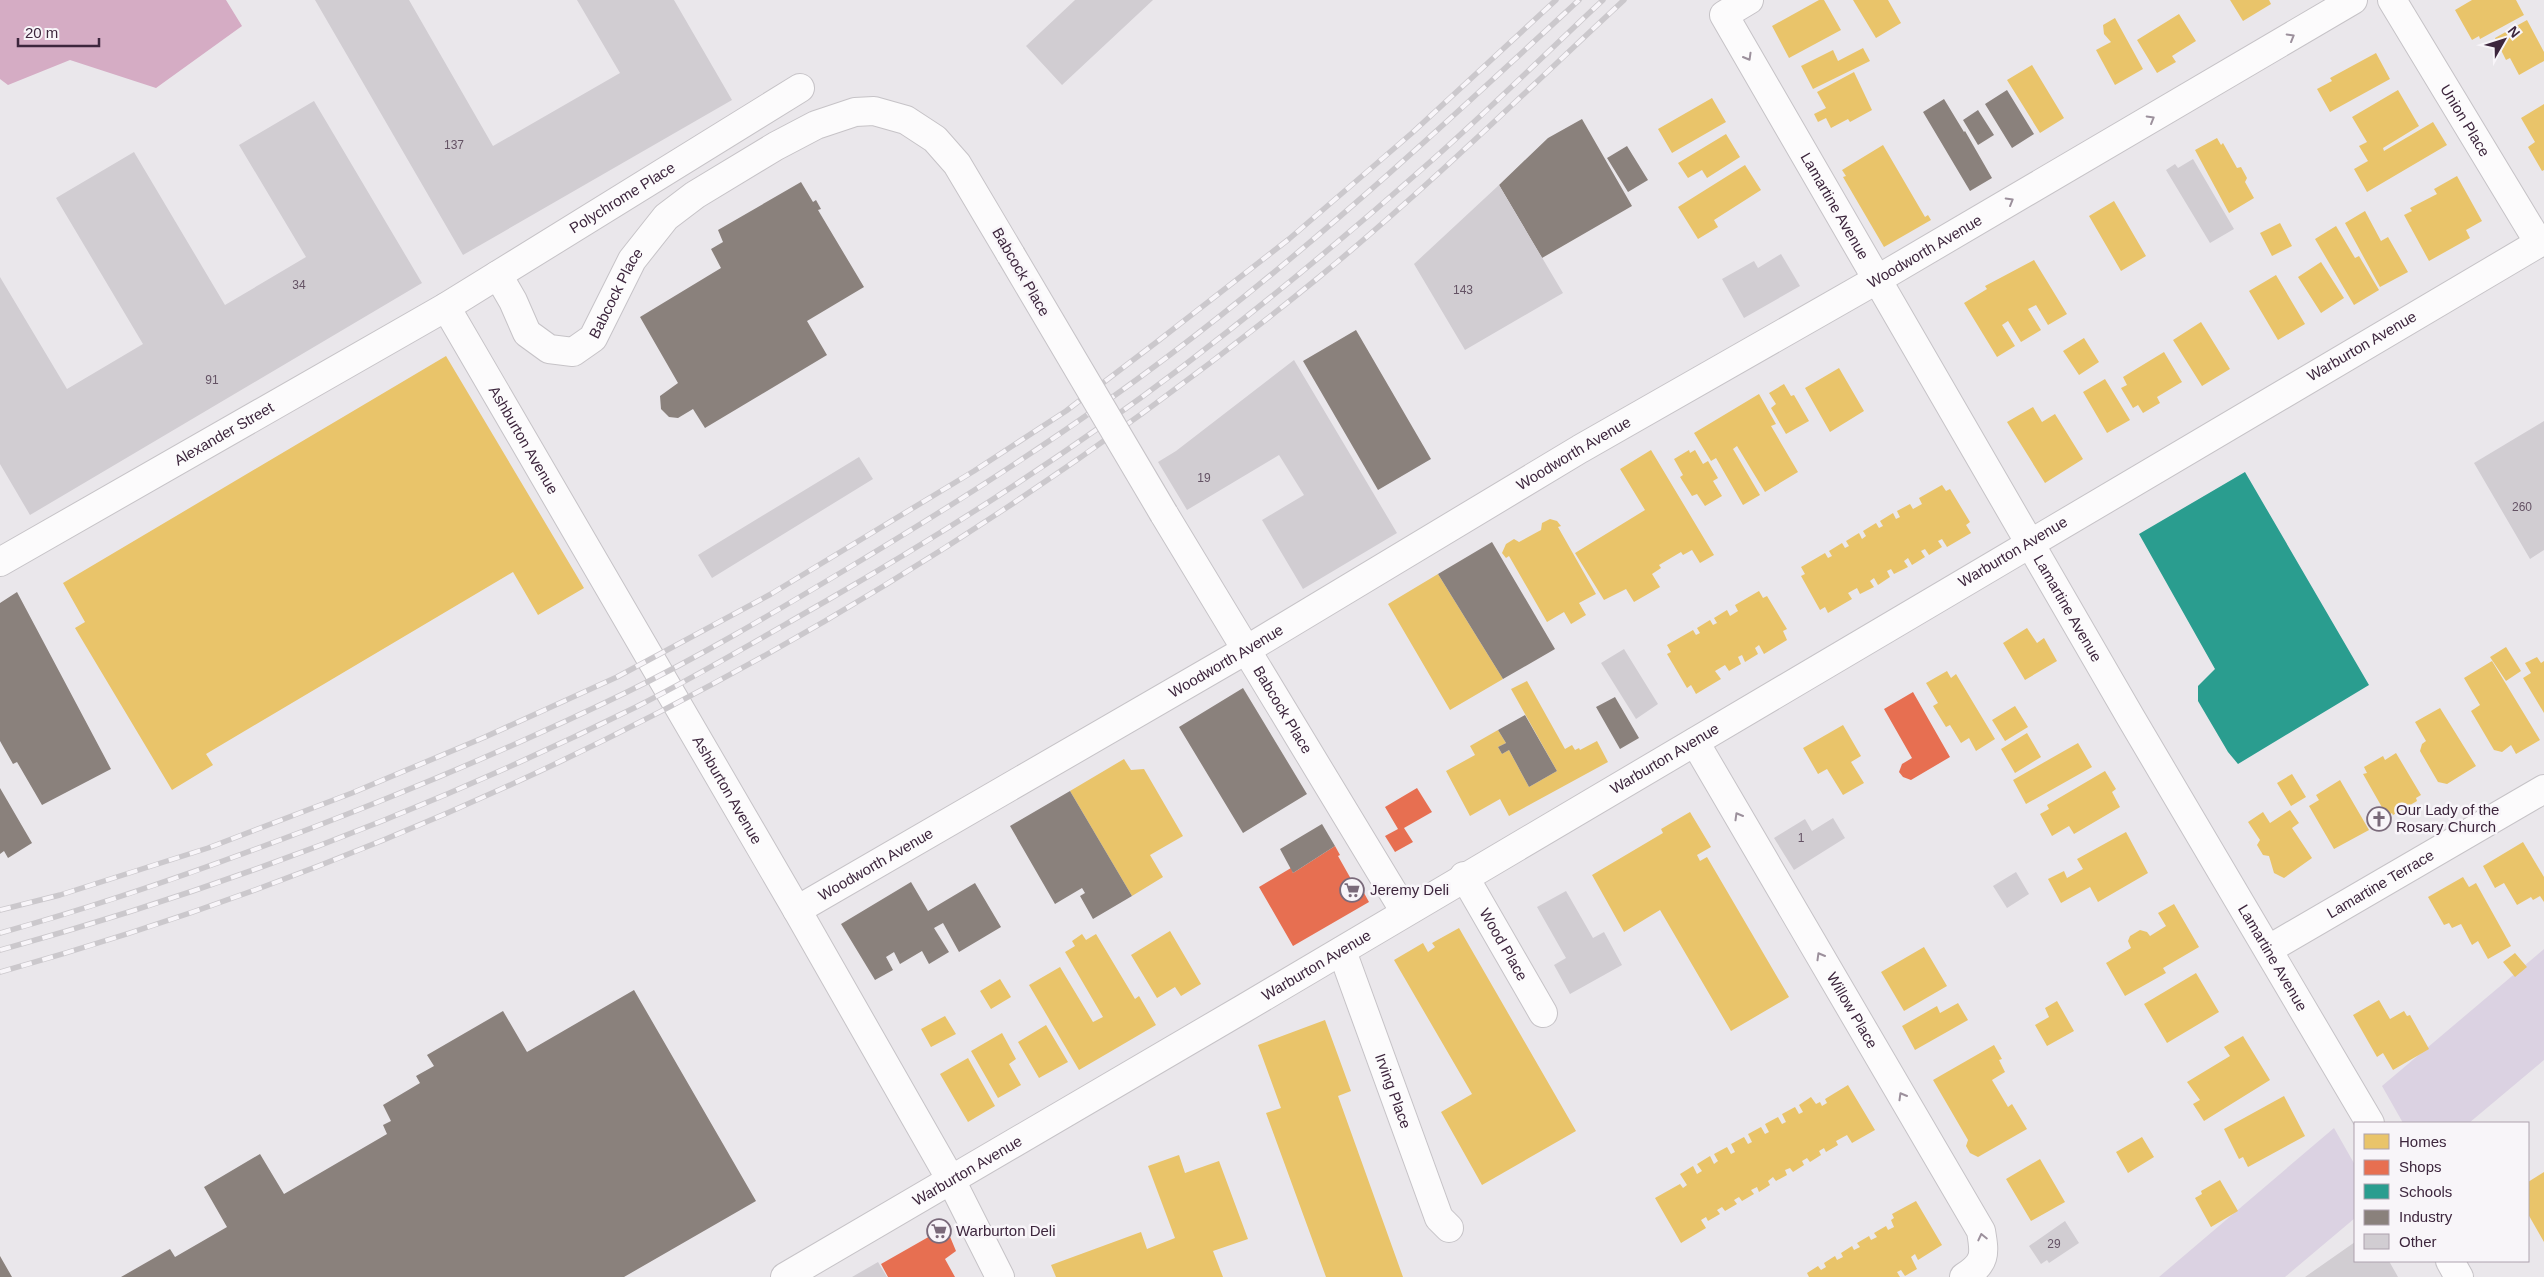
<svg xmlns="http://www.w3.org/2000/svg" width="2544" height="1277" viewBox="0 0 2544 1277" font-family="Helvetica,sans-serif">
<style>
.green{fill:#dbd2e2}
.water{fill:#d5acc4}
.homes{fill:#e9c46a}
.shops{fill:#e76f51}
.schools{fill:#2a9d8f}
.industry{fill:#8a817c}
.building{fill:#d1cdd2}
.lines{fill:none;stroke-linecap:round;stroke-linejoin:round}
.minor-casing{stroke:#c6c3c7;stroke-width:30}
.minor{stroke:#fcfbfc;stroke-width:28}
.rail-casing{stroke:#cbc8cc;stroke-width:5.5}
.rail{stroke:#f8f5f9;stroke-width:4;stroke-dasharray:11;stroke-linecap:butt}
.minor-bridge-casing{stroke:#c6c3c7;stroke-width:30;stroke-linecap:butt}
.minor-bridge{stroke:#fcfbfc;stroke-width:28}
.oneway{stroke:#9c909c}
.labels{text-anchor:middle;stroke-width:5;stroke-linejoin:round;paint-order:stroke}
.number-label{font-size:12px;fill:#645264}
.street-label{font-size:15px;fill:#3d263d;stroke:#f8f5f9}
.poi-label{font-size:15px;fill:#3d263d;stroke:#f8f5f9;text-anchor:start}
</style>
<rect width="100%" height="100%" fill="#eae7eb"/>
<path class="green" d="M2544,949V1060L2469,1123H2403L2382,1086Z
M2334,1128L2355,1165V1218L2285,1277H2159Z"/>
<path class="water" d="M0,0H226L242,26L156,88L70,60L8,85L0,79Z"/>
<path class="homes" d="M1819,0H1824L1841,30L1789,58L1772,26Z
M1853,0H1888L1901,23L1876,38Z
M2230,0H2269L2271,4L2243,21Z
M2472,0H2516L2524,15L2480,39L2479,36L2472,40L2455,10Z
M2179,14L2196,41L2172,56L2176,62L2157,73L2137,40Z
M2115,18L2143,69L2115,85L2096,50L2111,42L2104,34L2103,25Z
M2527,20L2544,52V61L2519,75L2510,58L2506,60L2495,38Z
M1863,48L1870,61L1813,89L1801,66L1833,50L1838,61Z
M2376,53L2390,79L2330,112L2317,89L2332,81L2330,78Z
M2032,65L2064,118L2040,133L2007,80Z
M1854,72L1872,110L1850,122L1848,119L1831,128L1826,118L1818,122L1814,114L1826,108L1817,92Z
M2398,90L2419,126L2383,148L2384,151L2433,122L2447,145L2367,192L2354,169L2368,161L2359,146L2367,142L2352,117Z
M1712,98L1726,122L1672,153L1658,129Z
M2544,104V170L2542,171L2528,147L2535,142L2521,118Z
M1726,134L1740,157L1707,178L1702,170L1688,178L1678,163Z
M2217,138L2221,145L2223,143L2237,168L2241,167L2247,178L2245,182L2254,198L2229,213L2195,150Z
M1883,145L1925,217L1928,215L1931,220L1884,247L1843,177L1846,176L1842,170Z
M1745,165L1761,190L1714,220L1718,227L1698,239L1678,207Z
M2457,176L2482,221L2466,230L2470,238L2429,261L2404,215L2412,211L2410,208L2437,194L2434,189Z
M2114,201L2146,256L2121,271L2089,216Z
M2365,211L2381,241L2388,237L2408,272L2380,287L2345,223Z
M2280,223L2292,246L2272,256L2260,233Z
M2336,226L2355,258L2359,256L2379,290L2354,305L2315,239Z
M2034,260L2067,314L2048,325L2036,305L2028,309L2041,330L2021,342L2008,321L2002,325L2015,346L1997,357L1964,303L1987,289L1985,286Z
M2321,262L2344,298L2321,313L2298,277Z
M2276,275L2305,324L2278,340L2249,291Z
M2201,322L2230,369L2202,386L2173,340Z
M2084,338L2099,362L2079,375L2063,351Z
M2164,352L2182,382L2157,397L2160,403L2143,413L2138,405L2133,408L2121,388L2127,385L2123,377Z
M446,356L584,588L538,615L513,572L206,754L213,765L172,790L75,628L85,622L63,583Z
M1839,368L1864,411L1830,432L1805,388Z
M2105,379L2130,420L2107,433L2083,392Z
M1784,384L1791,396L1794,395L1809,421L1786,434L1771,408L1776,404L1769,393Z
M1759,394L1776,424L1771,426L1798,472L1765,492L1737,446L1733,449L1760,495L1743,505L1716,458L1711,461L1694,433Z
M2033,407L2042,422L2055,414L2083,459L2045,483L2007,422Z
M1651,450L1714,555L1700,563L1692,550L1683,555L1681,552L1659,565L1661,568L1652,574L1660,587L1634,602L1626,589L1604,600L1575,553L1645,510L1620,469Z
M1689,450L1690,453L1695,450L1703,464L1708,461L1718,478L1713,481L1722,496L1705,506L1697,494L1692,496L1680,477L1683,475L1674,459Z
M1942,485L1946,491L1950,489L1970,522L1966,525L1971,533L1947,547L1942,539L1938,541L1942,547L1929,555L1925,549L1921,551L1925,557L1912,565L1908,558L1904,561L1908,567L1894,574L1891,569L1887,571L1890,577L1878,585L1874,578L1870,581L1874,587L1860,594L1857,588L1848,593L1852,599L1828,613L1825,607L1820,610L1801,576L1805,574L1801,567L1825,553L1828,558L1832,556L1829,551L1842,543L1845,548L1849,546L1846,541L1859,533L1862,539L1866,536L1863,531L1876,523L1879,528L1883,526L1880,521L1893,513L1896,519L1900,517L1897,511L1910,504L1913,509L1922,504L1919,498Z
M1550,519L1557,521L1561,526L1558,527L1596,594L1579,603L1586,615L1571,624L1564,612L1547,622L1509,556L1506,558L1502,553L1506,544L1514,539L1519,542L1541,530L1542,523Z
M1438,574L1503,679L1450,710L1388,604Z
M1759,591L1763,598L1767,596L1787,629L1783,631L1787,640L1764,654L1759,645L1755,648L1758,654L1745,662L1742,655L1738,657L1741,664L1729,671L1725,665L1715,671L1721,679L1696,694L1691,685L1687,688L1667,654L1671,652L1667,645L1693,630L1696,635L1700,633L1697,628L1710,620L1713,625L1717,623L1714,618L1727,610L1730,616L1738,611L1735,605Z
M2027,628L2037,643L2044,638L2057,661L2025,680L2003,643Z
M2506,647L2521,671L2506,681L2490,657Z
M2537,657L2541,663L2544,661V713L2523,678L2531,673L2525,663Z
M2492,661L2540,740L2516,754L2511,745L2502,752L2494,750L2471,711L2480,705L2464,678Z
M1947,671L1951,678L1956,674L1995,739L1976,751L1969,738L1961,743L1950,725L1946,727L1933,706L1938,703L1926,683Z
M1527,681L1565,749L1572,745L1575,750L1579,748L1580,750L1597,741L1608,762L1509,816L1500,799L1470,816L1446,771L1475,755L1470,746L1498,730L1506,743L1498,747L1502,754L1509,750L1529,787L1557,771L1511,689Z
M2015,706L2028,727L2005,741L1992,720Z
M2440,708L2476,766L2447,784L2438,782L2420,751L2422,744L2426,741L2415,722Z
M1843,725L1861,756L1851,762L1864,783L1843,795L1827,769L1818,774L1803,748Z
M2027,733L2041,757L2015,773L2001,749Z
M2078,743L2092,767L2026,804L2013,780Z
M2396,753L2421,795L2416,798L2417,801L2393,815L2392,813L2387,816L2363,774L2367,773L2364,767L2383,756L2385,760Z
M1124,759L1131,770L1144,769L1183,836L1150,855L1163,877L1132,896L1070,791Z
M2105,771L2116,789L2112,792L2120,807L2074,834L2069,826L2052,836L2040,814L2049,809L2047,805Z
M2292,774L2306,797L2291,806L2277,783Z
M2340,780L2369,830L2334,849L2309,806L2319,800L2316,795Z
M2290,810L2299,823L2292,828L2312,858L2284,878L2274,873L2269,856L2263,855L2257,845L2260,840L2248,822L2263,812L2270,823Z
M1690,812L1711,847L1697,855L1700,861L1707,857L1789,997L1731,1031L1660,910L1624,932L1592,875L1663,833L1661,829Z
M2126,832L2148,873L2098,902L2090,887L2061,903L2048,879L2064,871L2067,878L2083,869L2077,859Z
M2523,842L2544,877V902L2540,896L2533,900L2531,897L2517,905L2504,883L2495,888L2483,866Z
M2463,877L2469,887L2476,883L2511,946L2488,959L2478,941L2472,945L2461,924L2452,928L2449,923L2444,925L2428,897Z
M2174,904L2199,947L2163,968L2166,973L2125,996L2106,963L2131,948L2128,941L2130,936L2140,930L2147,932L2150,936L2166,926L2158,913Z
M1459,928L1576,1131L1482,1185L1441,1112L1472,1094L1394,960L1423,943L1428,952L1435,947L1432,943Z
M1170,931L1201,984L1181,996L1175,987L1157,998L1131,955Z
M1082,934L1086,940L1096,934L1135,999L1139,996L1156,1025L1079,1070L1029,985L1060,967L1093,1022L1103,1017L1065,952L1075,946L1072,941Z
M1924,947L1947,986L1904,1011L1881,972Z
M2515,953L2527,967L2515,977L2503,962Z
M2196,973L2219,1012L2167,1043L2144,1004Z
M1000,979L1011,997L991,1009L980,991Z
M2379,1000L2390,1019L2404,1011L2407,1016L2410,1015L2429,1049L2393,1070L2383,1053L2377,1057L2353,1015Z
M2057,1001L2074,1031L2047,1046L2035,1025L2049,1017L2045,1008Z
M1958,1003L1968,1020L1915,1050L1902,1026L1937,1006L1940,1013Z
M945,1016L956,1034L931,1047L921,1029Z
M1325,1020L1351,1091L1338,1096L1403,1277H1326L1266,1113L1281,1108L1258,1045Z
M1046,1025L1068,1062L1039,1078L1018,1042Z
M1002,1033L1016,1059L1009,1064L1021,1085L998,1098L971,1051Z
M2243,1036L2270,1080L2204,1121L2193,1104L2200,1100L2187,1082L2230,1056L2224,1047Z
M1994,1045L2002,1059L1999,1060L2005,1072L1992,1080L2008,1107L2012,1104L2027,1129L1978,1157L1970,1153L1966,1146L1968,1140L1933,1080Z
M968,1058L995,1106L968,1122L940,1074Z
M1848,1085L1875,1130L1852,1143L1847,1135L1836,1141L1838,1145L1826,1152L1824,1148L1819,1151L1821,1155L1810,1162L1807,1158L1802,1161L1804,1165L1793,1172L1790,1168L1785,1170L1787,1175L1776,1181L1773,1177L1768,1181L1770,1185L1759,1192L1757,1187L1751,1190L1754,1194L1742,1201L1739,1197L1734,1200L1737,1204L1725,1211L1722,1207L1717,1210L1720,1214L1708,1221L1706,1217L1701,1220L1706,1228L1681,1243L1655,1198L1680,1184L1683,1188L1687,1185L1680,1174L1693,1166L1697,1174L1702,1171L1697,1164L1710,1156L1714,1164L1718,1161L1714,1154L1727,1147L1731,1154L1735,1152L1731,1144L1744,1137L1748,1144L1752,1142L1748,1134L1761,1127L1765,1134L1769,1132L1765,1124L1778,1117L1782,1124L1786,1122L1782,1114L1795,1107L1799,1114L1803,1112L1799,1105L1811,1097L1816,1104L1820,1102L1822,1106L1827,1103L1825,1099Z
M2284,1096L2305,1136L2248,1167L2243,1157L2239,1159L2224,1129Z
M2142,1137L2154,1157L2128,1173L2116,1152Z
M1179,1155L1185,1173L1219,1161L1248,1239L1213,1251L1223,1277H1056L1051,1265L1141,1232L1147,1249L1175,1238L1148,1166Z
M2040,1159L2065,1202L2031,1221L2006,1179Z
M2544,1172V1242L2528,1214V1182Z
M2220,1180L2238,1211L2211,1227L2195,1198L2202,1194L2201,1191Z
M1916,1201L1942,1245L1918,1260L1915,1254L1911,1257L1917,1269L1905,1276L1901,1270L1897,1272L1900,1277H1809L1807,1273L1818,1266L1821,1270L1826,1267L1824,1263L1835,1256L1837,1260L1843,1257L1841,1253L1852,1246L1854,1250L1860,1247L1857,1243L1869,1236L1871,1240L1877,1237L1874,1233L1886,1226L1888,1230L1894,1227L1891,1220L1894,1218L1892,1214Z"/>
<path class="shops" d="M1913,692L1950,757L1911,780L1903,777L1899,772L1902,764L1912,758L1884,709Z
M1417,788L1432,812L1404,828L1413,842L1395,852L1385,836L1398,829L1385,807Z
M1335,846L1340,855L1338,856L1360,895L1364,893L1369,902L1293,946L1259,887L1291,868L1293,873Z
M946,1227L956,1251L945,1259L955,1277H888L881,1264Z"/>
<path class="schools" d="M2245,472L2369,685L2238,764L2228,752L2198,701V686L2215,669L2139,534Z"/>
<path class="industry" d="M2007,90L2034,134L2012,148L1985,104Z
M1944,99L1964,132L1965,131L1992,178L1970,191L1923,112Z
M1978,110L1994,135L1978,145L1963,120Z
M1582,119L1632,206L1542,258L1499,185L1548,138Z
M1627,146L1648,180L1628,192L1607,158Z
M801,182L813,202L816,200L821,209L818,210L864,287L807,321L827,355L705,428L693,409L678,418L669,417L661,409L660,396L678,383L640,317L721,268L711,249L723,242L718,230Z
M1356,330L1431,459L1378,490L1303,361Z
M1492,542L1555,649L1503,679L1438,574Z
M17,592L111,769L42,805L17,762L13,764L0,741V603Z
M1243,688L1307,794L1243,833L1179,727Z
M1615,697L1639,738L1620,749L1596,707Z
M1525,715L1557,771L1529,787L1509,750L1502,754L1498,747L1506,743L1498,730Z
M0,788L32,843L8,858L4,851L0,854Z
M1070,791L1132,896L1093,919L1080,896L1085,893L1082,888L1055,904L1010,826Z
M1322,824L1335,846L1293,873L1280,849Z
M911,882L928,911L975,883L1001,927L959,952L943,923L934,928L949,952L929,964L922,951L900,964L894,952L886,957L893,970L875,980L841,924Z
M634,990L756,1201L624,1277H121L170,1249L175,1257L227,1227L204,1187L260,1154L284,1194L387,1134L383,1125L391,1121L383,1105L420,1083L416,1076L434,1066L427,1055L503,1011L527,1052Z
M0,1256L12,1277H0Z"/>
<path class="building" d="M315,0H409L493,146L620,73L577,0H674L732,100L463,255Z
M1075,0H1153L1062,85L1026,46Z
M314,101L422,283L30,515L0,464V277L67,389L143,344L56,198L134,152L225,305L306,257L239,145Z
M2193,159L2234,229L2210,243L2166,170L2175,164L2178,168Z
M1499,185L1563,293L1465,350L1414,264Z
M1781,254L1800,286L1744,318L1722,279L1754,261L1758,268Z
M1294,360L1397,533L1303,589L1262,520L1304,495L1279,455L1187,510L1158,462L1176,451Z
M2544,421V550L2530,559L2474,463Z
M859,457L873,479L712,578L698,555Z
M1624,649L1658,704L1636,719L1601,663Z
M1833,818L1845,838L1794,870L1774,838L1805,819L1812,831Z
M2016,872L2029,894L2007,908L1993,886Z
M1566,891L1593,938L1604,932L1622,965L1570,994L1554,965L1566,958L1537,907Z
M2065,1221L2079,1243L2049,1263L2047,1260L2041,1264L2029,1246Z
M2355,1242V1261H2389L2398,1277H2305Z
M878,1262L887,1277H852Z"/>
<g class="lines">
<g class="minor-casing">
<g id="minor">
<path id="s1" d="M1749,0L1724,15L2131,718L2370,1123"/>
<path id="s2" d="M2392,0L2539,243"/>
<path id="s3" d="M498,275L513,301L527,333L549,349L573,352L593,338L632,260L666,217L695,195L776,146L816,125L855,112L874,111L906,120L935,139L957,164L1011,255"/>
<path id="s4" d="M446,307L797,910L951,1180L1000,1277"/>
<path id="s5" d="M1164,514L1405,912"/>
<path id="s6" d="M0,562L446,307L800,88"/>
<path id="s7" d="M1695,742L1981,1231C1985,1254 1986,1263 1964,1277"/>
<path id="s8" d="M1464,876L1543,1013"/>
<path id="s9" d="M797,910L1246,650L1580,449L1878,279L2353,0"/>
<path id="s10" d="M2269,949L2544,789"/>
<path id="s11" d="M1342,951L1439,1218L1449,1228"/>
<path d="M2450,1261L2459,1277"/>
<path id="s12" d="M785,1277C1374,936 1955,582 2544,240"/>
</g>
</g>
<use href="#minor" class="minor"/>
<g class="rail-casing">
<path id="rail" d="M0,910L60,895L208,848L352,793L485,737L617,677L771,594L974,471L1066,411L1158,341L1289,239L1412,133L1556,0
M0,933C105,904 207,868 309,829C416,788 522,743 625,693C701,656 773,613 845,570C957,503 1067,433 1171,354C1315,245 1446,123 1579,0
M0,950C219,890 432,808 636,707C701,674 763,637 826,601C949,530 1069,453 1182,367C1267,302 1350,233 1430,162C1489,110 1545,54 1603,0
M0,972C487,836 926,597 1318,278C1424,191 1523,94 1624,0"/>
</g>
<use href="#rail" class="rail"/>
<g class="minor-bridge-casing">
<path id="minor-bridge" d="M1011,255L1164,514"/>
</g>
<use href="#minor-bridge" class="minor-bridge"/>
</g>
<defs><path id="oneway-chevron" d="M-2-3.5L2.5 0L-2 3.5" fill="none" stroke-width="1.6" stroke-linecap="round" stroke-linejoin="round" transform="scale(1.25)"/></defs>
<g class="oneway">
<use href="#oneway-chevron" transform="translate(2291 37) rotate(-30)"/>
<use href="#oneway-chevron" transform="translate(1748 57) rotate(60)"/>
<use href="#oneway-chevron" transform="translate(2151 119) rotate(-30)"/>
<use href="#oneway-chevron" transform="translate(2010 201) rotate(-30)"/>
<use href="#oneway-chevron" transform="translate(1738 816) rotate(-120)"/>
<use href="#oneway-chevron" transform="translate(1820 956) rotate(-120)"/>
<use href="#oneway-chevron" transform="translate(1902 1096) rotate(-120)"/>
<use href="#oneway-chevron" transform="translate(1982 1237) rotate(-103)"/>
</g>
<defs>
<g id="church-ring" transform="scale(1.25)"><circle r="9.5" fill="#f8f5f9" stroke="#7a6a7a" stroke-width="1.5"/><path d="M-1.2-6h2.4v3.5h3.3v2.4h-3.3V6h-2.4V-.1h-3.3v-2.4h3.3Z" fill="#7a6a7a"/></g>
<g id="supermarket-ring" transform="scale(1.25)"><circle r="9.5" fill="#f8f5f9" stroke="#7a6a7a" stroke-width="1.5"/><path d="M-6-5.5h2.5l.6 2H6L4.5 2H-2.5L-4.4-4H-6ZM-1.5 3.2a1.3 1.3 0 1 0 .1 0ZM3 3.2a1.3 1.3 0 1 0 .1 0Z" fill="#7a6a7a"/></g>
</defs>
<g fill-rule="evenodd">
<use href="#church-ring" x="2379" y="819"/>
<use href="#supermarket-ring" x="1352" y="890"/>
<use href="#supermarket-ring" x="939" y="1231"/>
</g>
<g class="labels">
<g class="number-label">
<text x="454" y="149">137</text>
<text x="299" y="289">34</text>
<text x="1463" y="294">143</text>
<text x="212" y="384">91</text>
<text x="1204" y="482">19</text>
<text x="2522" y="511">260</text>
<text x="1801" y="842">1</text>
<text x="2054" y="1248">29</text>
</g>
<g class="street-label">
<text dy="5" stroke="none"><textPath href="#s2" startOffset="141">Union Place</textPath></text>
<text dy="5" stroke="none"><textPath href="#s6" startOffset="721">Polychrome Place</textPath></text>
<text dy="5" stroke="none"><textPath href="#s1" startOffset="250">Lamartine Avenue</textPath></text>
<text dy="5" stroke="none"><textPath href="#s9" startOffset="1306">Woodworth Avenue</textPath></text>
<text transform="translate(1021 272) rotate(60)" y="5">Babcock Place</text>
<text dy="5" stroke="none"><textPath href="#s3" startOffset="191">Babcock Place</textPath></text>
<text dy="5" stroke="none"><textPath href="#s12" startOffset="1831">Warburton Avenue</textPath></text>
<text dy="5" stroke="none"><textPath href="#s6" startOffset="258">Alexander Street</textPath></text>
<text dy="5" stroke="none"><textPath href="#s4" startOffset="154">Ashburton Avenue</textPath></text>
<text dy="5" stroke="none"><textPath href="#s9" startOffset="901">Woodworth Avenue</textPath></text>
<text dy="5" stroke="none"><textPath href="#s12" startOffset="1426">Warburton Avenue</textPath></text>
<text dy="5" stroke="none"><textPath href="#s1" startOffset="715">Lamartine Avenue</textPath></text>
<text dy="5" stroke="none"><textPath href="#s9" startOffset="496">Woodworth Avenue</textPath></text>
<text dy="5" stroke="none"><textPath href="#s5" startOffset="229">Babcock Place</textPath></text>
<text dy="5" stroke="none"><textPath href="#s12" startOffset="1021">Warburton Avenue</textPath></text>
<text dy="5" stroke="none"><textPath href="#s4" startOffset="559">Ashburton Avenue</textPath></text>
<text dy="5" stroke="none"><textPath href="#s9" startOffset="91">Woodworth Avenue</textPath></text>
<text dy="5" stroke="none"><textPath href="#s10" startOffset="129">Lamartine Terrace</textPath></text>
<text dy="5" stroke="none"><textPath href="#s8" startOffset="79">Wood Place</textPath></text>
<text dy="5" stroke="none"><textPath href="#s1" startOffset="1120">Lamartine Avenue</textPath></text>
<text dy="5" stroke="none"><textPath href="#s12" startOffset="616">Warburton Avenue</textPath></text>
<text dy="5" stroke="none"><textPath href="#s7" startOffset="311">Willow Place</textPath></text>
<text dy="5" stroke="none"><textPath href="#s11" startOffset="149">Irving Place</textPath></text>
<text dy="5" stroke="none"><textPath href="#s12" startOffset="211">Warburton Avenue</textPath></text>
</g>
<g class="poi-label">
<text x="2396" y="815">Our Lady of the<tspan x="2396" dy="17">Rosary Church</tspan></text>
<text x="1370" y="895">Jeremy Deli</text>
<text x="956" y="1236">Warburton Deli</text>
</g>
</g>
<rect x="2354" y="1122" width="175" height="140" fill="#f8f5f9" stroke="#ada2ae"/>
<rect x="2364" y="1134" width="25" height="15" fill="#e9c46a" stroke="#ada2ae"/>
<text x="2399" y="1147" font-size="15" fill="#3d263d">Homes</text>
<rect x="2364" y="1160" width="25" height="15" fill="#e76f51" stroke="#ada2ae"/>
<text x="2399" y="1172" font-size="15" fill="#3d263d">Shops</text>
<rect x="2364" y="1184" width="25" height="15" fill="#2a9d8f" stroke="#ada2ae"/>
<text x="2399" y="1197" font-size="15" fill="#3d263d">Schools</text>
<rect x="2364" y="1210" width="25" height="15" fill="#8a817c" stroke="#ada2ae"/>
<text x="2399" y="1222" font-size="15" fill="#3d263d">Industry</text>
<rect x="2364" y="1234" width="25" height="15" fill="#d1cdd2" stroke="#ada2ae"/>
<text x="2399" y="1247" font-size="15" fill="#3d263d">Other</text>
<g transform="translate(2504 40) rotate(51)" stroke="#f8f5f9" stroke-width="4" paint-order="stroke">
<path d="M0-4L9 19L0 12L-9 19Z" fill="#3d263d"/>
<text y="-8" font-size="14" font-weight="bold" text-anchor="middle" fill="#3d263d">N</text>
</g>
<path d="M18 38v8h81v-8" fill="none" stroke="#3d263d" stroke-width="2.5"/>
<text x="25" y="38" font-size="15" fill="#3d263d" stroke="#f8f5f9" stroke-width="4" paint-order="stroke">20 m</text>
</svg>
